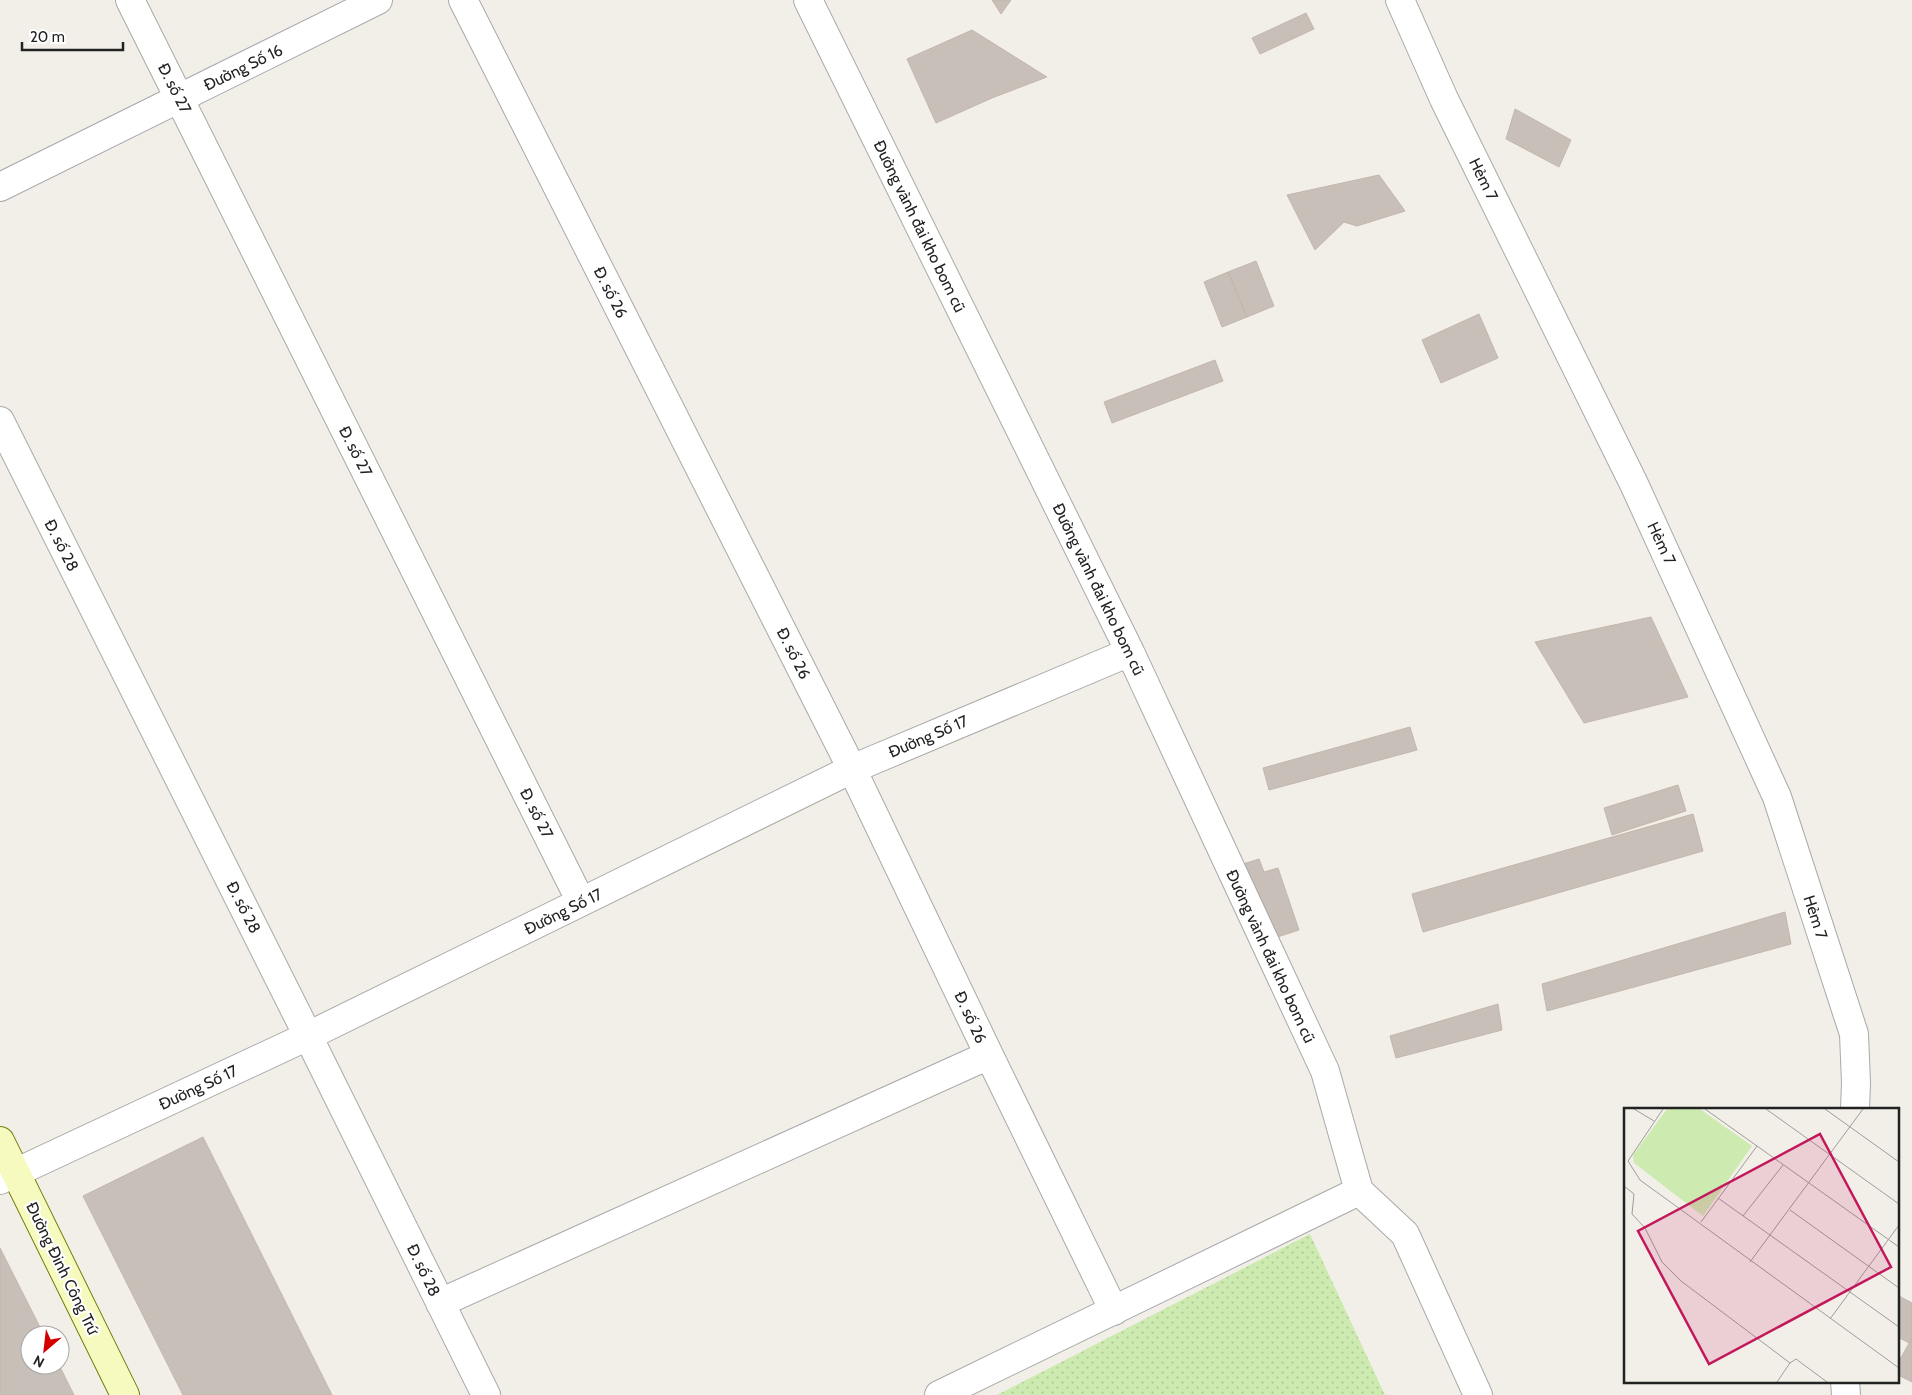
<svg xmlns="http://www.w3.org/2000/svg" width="1912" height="1395" viewBox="0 0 1912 1395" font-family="Cabin,sans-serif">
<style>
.grass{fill:url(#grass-dots)}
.building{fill:#c7bfb8;stroke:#c4b6ab}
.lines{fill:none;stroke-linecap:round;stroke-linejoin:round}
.street-casing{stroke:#a9a9a9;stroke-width:30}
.secondary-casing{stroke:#707d05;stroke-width:30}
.street{stroke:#fff;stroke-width:28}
.secondary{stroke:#f7fabf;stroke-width:28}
.labels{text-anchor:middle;stroke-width:4;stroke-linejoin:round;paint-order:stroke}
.street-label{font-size:16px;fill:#222;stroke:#fff}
.inset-road{fill:none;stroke:#9f9d99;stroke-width:1}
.view{fill:#c2185b;fill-opacity:0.15;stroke:#c2185b;stroke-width:2.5}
.inset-edge{fill:none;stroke:#222;stroke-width:2.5}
</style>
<defs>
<pattern id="grass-dots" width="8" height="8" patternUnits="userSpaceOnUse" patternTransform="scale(1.25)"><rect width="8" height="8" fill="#cdebb0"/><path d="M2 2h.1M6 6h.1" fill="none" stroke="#b0c997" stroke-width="1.8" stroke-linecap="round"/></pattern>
</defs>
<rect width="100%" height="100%" fill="#f2efe9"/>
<path class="grass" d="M1310,1234L1385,1395H997Z"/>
<path class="building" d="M992,0H1011L1001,14Z
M1306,13L1314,29L1260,54L1252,38Z
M972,30L1047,77L992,98L936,123L907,59Z
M1515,109L1571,140L1559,167L1506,139Z
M1379,175L1405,211L1357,226L1344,222L1315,250L1287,195Z
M1256,261L1274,306L1247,317L1228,272Z
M1228,272L1247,317L1222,327L1204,282Z
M1479,314L1498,358L1441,383L1422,340Z
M1215,360L1223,381L1112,423L1104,402Z
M1651,617L1688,697L1584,723L1535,642Z
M1410,727L1417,750L1269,790L1263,768Z
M1678,785L1686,811L1612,835L1604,808Z
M1693,814L1703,851L1423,932L1412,894Z
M1259,859L1264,872L1278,868L1299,930L1268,940L1243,864Z
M1785,912L1791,944L1547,1011L1542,984Z
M1498,1004L1502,1030L1396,1058L1390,1036Z
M203,1137L332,1395H183L83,1196Z
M0,1248L44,1335H30V1365H59L74,1395H0Z
M1899,1296L1912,1303V1338L1909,1343L1898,1337Z
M1912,1338V1382L1898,1375V1363Z"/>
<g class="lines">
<g class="street-casing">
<path id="street" d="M130,0L581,902
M463,0L852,769L989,1055L1114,1311
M808,0L1130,652L1325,1071L1359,1191
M1400,0L1444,99L1634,484L1777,797L1854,1034L1856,1083L1855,1109
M0,187L378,0
M0,421L308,1036L486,1395
M0,1180L308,1036L852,769L1130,652
M1359,1191L1405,1234L1478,1395
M440,1303L989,1055
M1845,1381L1846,1395
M939,1395L1359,1191"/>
</g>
<g class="secondary-casing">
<path id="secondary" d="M0,1141L125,1395"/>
</g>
<use href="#street" class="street"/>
<use href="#secondary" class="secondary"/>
</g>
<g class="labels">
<g class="street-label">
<text transform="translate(243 67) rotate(-26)" y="6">Đường Số 16</text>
<text transform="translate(175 88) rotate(63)" y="6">Đ. số 27</text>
<text transform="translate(1484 179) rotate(64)" y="6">Hẻm 7</text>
<text transform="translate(920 226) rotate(64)" y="6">Đường vành đai kho bom cũ</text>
<text transform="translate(611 292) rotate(63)" y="6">Đ. số 26</text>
<text transform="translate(356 451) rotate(63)" y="6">Đ. số 27</text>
<text transform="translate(1662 543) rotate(65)" y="6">Hẻm 7</text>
<text transform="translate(62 545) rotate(63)" y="6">Đ. số 28</text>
<text transform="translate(1099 589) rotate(64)" y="6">Đường vành đai kho bom cũ</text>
<text transform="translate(794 653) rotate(63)" y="6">Đ. số 26</text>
<text transform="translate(928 736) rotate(-23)" y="6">Đường Số 17</text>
<text transform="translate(537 813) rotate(63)" y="6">Đ. số 27</text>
<text transform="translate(244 907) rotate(63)" y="6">Đ. số 28</text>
<text transform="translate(563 911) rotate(-26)" y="6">Đường Số 17</text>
<text transform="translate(1816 917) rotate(72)" y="6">Hẻm 7</text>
<text transform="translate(1271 956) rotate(65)" y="6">Đường vành đai kho bom cũ</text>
<text transform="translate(971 1017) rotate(65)" y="6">Đ. số 26</text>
<text transform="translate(198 1087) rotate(-25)" y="6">Đường Số 17</text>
<text transform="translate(63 1268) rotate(64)" y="6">Đường Đinh Công Trứ</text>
<text transform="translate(424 1270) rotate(64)" y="6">Đ. số 28</text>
</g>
</g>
<g transform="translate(1624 1108)">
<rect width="275" height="275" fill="#f2efe9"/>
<path d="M43,1H76L128,38L79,108L10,55L9,47Z" fill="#cdebb0"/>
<path class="inset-road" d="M10,1L30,13M39,1L4,53L16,72L275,260M81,1L275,139M142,1L275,96M201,1L275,54M0,78L10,86L8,106L21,120L38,154L57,173L166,255L172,251L203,274M94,90L275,219M166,102L275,180M119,108L159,57M77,114L133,38M126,154L239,1M206,211L275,117M153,274L166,255"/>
<path class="view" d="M196,26L267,159L85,256L14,123Z"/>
<rect width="275" height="275" class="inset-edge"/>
</g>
<g transform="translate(45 1350) rotate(208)"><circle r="24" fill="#ffffff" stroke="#a7a7a7"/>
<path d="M0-4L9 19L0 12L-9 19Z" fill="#d40000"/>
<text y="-8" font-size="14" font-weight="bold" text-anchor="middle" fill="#222222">N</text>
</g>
<path d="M22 42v8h101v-8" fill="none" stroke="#222222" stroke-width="2.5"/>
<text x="30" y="42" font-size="15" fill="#222222" stroke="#ffffff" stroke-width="4" paint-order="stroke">20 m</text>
</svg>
